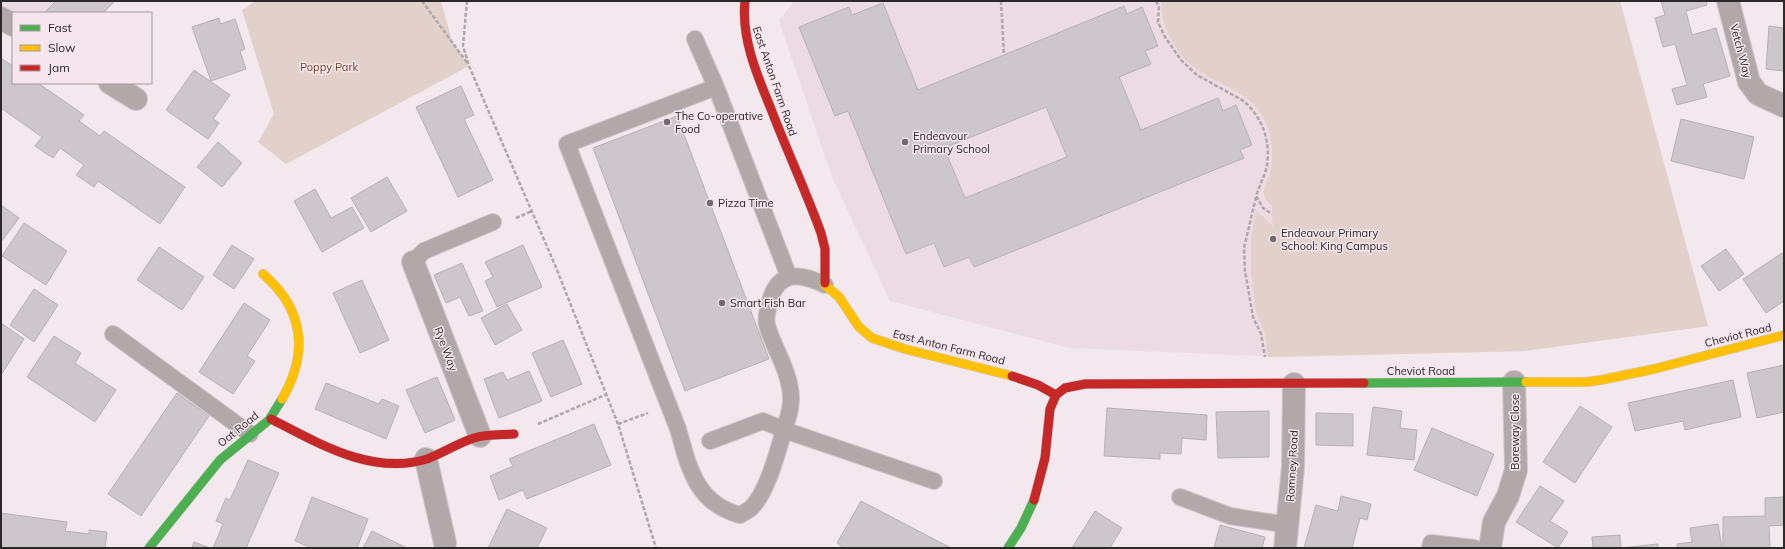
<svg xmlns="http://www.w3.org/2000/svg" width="1785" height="549" viewBox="0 0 1785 549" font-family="Mulish,sans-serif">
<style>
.built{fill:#eddbe3}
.green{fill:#e2d1cb}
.building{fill:#cdc6cb;stroke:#b6b0b4;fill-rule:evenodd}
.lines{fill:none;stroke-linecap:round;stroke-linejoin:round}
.lane-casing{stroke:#cec6ca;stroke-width:18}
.street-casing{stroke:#cec6ca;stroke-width:24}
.fast-casing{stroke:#cec6ca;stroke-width:10}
.slow-casing{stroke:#cec6ca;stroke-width:10}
.jam-casing{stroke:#cec6ca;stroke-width:10}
.path{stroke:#ada7a8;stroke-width:2.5;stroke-dasharray:4 2;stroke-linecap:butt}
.lane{stroke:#b0a8a9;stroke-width:16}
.street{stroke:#b0a8a9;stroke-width:22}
.fast{stroke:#4caf50;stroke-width:9}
.slow{stroke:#ffc107;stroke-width:9}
.jam{stroke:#c62828;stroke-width:9}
.poi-dot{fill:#716b6e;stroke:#f5e5ec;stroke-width:1.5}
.labels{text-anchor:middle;stroke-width:3;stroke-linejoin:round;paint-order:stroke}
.street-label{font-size:11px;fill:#2c2729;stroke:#f5e5ec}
.park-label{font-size:11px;fill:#754523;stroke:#f5e5ec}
.poi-label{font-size:11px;fill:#2c2729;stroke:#f5e5ec;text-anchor:start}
</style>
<rect width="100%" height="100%" fill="#f2e8ed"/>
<path class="built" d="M1,1H57L44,13H13L1,11Z
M794,1H1620L1708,326L1525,351L1286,357L1069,348L890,301L832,177L779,21Z"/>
<path class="green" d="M256,1H441L452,41L469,66L286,164L258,142L274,114L242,10Z
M1161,1H1620L1708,326L1525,351L1268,357L1265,334L1256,312L1251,273V239L1256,210L1273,226L1272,206C1268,203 1265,200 1264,195C1262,188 1268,181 1270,174C1273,162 1273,142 1268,129C1255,88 1219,89 1191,65C1178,54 1167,36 1163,19C1162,13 1162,7 1161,1Z"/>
<path class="building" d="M56,1H115L103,13H44Z
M1661,1H1706L1707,5L1686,11L1692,35L1716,28L1730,76L1703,84L1707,97L1677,105L1672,89L1687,85L1675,44L1663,47L1655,18L1665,15Z
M883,3L918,90L1124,6L1127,14L1142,7L1158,46L1145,51L1151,64L1119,77L1141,130L1218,98L1223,111L1236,105L1252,145L1240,150L1244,158L974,267L969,257L944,267L934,243L906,254L848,111L835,116L799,27L849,7L852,15ZM1046,107L1067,157L965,198L944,148Z
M219,18L220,24L235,19L245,49L240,51L246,69L211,81L192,27Z
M1769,26L1784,28V71L1766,69Z
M2,59L13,66V83H38L84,115L79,121L100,136L104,131L185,187L160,224L98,181L94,187L76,175L84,165L60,148L53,158L35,146L42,137L1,108V61Z
M194,70L230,95L213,119L219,123L208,139L166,110Z
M461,86L474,115L464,119L493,180L458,197L416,107Z
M677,116L769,359L685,391L593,148Z
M1681,119L1754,137L1744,179L1671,161Z
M218,142L242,163L222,187L197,167Z
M387,177L407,211L371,232L351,198Z
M315,189L331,218L352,207L364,228L322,252L294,201Z
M1,205L19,218L1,242Z
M24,223L67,251L46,285L2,256Z
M232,245L254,259L234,289L213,275Z
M523,245L542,287L497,307L485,281L493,277L485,262Z
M159,247L204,277L182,310L137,280Z
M1726,249L1744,274L1719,291L1701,266Z
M1782,253L1784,255V301L1766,313L1743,279Z
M462,263L483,311L469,316L460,297L446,303L434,275Z
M362,280L389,340L360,353L333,293Z
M34,289L58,305L34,342L10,325Z
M244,303L270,320L247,356L255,361L233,394L199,372Z
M507,304L522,330L495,345L481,318Z
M1,323L24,339L1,375Z
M54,336L81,353L75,363L116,390L95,422L27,377Z
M563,340L582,384L551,397L532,353Z
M1784,365V412L1757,418L1747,373Z
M529,371L542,401L499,418L484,379L503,372L507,380Z
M437,377L455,420L425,433L406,390Z
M1733,380L1741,417L1685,430L1683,421L1635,431L1628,403Z
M326,383L379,404L382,399L399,406L386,439L315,409Z
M177,393L209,416L141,516L108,494Z
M1580,406L1612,427L1575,483L1543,462Z
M1373,407L1402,411L1400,428L1417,430L1414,460L1367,455Z
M1107,408L1207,415L1206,440L1182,438L1181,454L1160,453V459L1104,456Z
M1269,411V457L1218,458L1216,412Z
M1316,413L1353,414V446L1316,445Z
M594,424L611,465L527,499L523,490L499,500L490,476L513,466L509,459Z
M1432,428L1494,454L1477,496L1414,470Z
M248,460L279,473L246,548H213L223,524L216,521L226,498L230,500Z
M1540,486L1564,501L1550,521L1568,532L1558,548L1516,522Z
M1341,496L1371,504L1367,520L1360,518L1352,548H1304L1316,505L1338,511Z
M312,497L368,519L357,548H312L295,541Z
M1784,497V525L1769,526L1770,548H1723V517L1765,516V498Z
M861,501L951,548H844L837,543Z
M507,509L547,528L537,548H488Z
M1095,511L1122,528L1110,548H1072Z
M1,513L67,522L65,531L89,534V530L107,532L105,548H1Z
M1718,524L1722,548H1678L1677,544L1692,542L1690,528Z
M1220,525L1265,537L1262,548H1214Z
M372,531L407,548H363Z
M1620,535L1621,548L1658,544V548H1593L1592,537Z
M194,542L210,548H192Z"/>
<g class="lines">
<g class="lane-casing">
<path id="lane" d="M695,39L716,87L789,277
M716,87L567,144L678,429C689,468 696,503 740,515C743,513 748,511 751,508C767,493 778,451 784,430L934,481
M413,262L424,251L493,222
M113,334L250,434
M710,441L763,421L784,430C789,415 793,403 790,388C787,366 773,347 767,325C765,317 768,309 770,301C778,270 801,273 825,285
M1180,497L1230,516L1288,525
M1430,548L1431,543L1474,548"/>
</g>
<g class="street-casing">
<path id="street" d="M1728,1L1749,82L1758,94L1784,106
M1,18L13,25
M110,83L136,99
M413,262L480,436
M426,459L445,543
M1285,548L1293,467L1294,384
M1490,548L1494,522L1508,496L1516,470L1514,382"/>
</g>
<g class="fast-casing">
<path id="fast" d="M1364,383L1526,382
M149,548L220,460L269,420L282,399
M1008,548L1021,528L1034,500"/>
</g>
<g class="slow-casing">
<path id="slow" d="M263,274C304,309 309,353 282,399
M825,283V285L839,297L859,327L872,338L905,349L1012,376
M1526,382H1586L1601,380L1654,369L1784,335"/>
</g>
<g class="jam-casing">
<path id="jam" d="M745,1C741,38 757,75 771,109C787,151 806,191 821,233L825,249V283
M1012,376L1038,385L1056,395L1050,409L1045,458L1034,500
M1056,395L1065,388L1085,384L1364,383
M271,419C318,443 372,476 427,459C443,453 458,443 474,438C487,434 501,435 514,434"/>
</g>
<path class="path" d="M422,1L468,64
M467,1L463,46L469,66L555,265L618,424L656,548
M1001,1L1004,55
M1156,1L1159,7L1158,22L1165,37L1181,60L1197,75L1242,100C1263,116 1272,144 1266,170C1263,179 1259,187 1256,196L1263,208L1272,214
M1256,197L1244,248L1245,271L1253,317L1261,334L1265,357
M516,218L532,211
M538,424L605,395
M618,424L648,413"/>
<use href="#lane" class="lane"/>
<use href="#street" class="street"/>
<use href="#fast" class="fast"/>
<use href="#slow" class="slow"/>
<use href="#jam" class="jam"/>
</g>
<g class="poi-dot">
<circle cx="667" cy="122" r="4"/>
<circle cx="905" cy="142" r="4"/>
<circle cx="710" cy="203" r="4"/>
<circle cx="1273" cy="239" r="4"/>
<circle cx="722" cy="303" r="4"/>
</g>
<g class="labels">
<g class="street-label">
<text transform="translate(1741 51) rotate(75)" y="4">Vetch Way</text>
<text transform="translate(775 81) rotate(71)" y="4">East Anton Farm Road</text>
<text transform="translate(1738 335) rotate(-14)" y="4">Cheviot Road</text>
<text transform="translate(949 347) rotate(14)" y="4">East Anton Farm Road</text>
<text transform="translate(446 349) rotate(69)" y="4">Rye Way</text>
<text x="1421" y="375">Cheviot Road</text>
<text transform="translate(238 429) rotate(-39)" y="4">Oat Road</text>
<text transform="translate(1515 432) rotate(-90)" y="4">Boreway Close</text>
<text transform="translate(1292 466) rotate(-87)" y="4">Romney Road</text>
</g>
<g class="park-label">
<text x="329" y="71">Poppy Park</text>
</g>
<g class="poi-label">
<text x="675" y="120">The Co-operative<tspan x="675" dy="13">Food</tspan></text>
<text x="913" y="140">Endeavour<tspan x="913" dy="13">Primary School</tspan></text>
<text x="718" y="207">Pizza Time</text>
<text x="1281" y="237">Endeavour Primary<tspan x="1281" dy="13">School: King Campus</tspan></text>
<text x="730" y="307">Smart Fish Bar</text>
</g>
</g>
<rect width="1785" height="549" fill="none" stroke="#2c2729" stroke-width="4"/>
<rect x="12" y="12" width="140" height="72" fill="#f5e5ec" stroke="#a5999e"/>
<rect x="20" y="25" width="20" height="6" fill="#4caf50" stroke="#a5999e"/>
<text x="48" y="32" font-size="12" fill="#2c2729">Fast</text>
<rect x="20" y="45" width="20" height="6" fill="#ffc107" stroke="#a5999e"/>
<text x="48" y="52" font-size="12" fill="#2c2729">Slow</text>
<rect x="20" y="65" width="20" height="6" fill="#c62828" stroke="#a5999e"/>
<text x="48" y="72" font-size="12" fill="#2c2729">Jam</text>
</svg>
